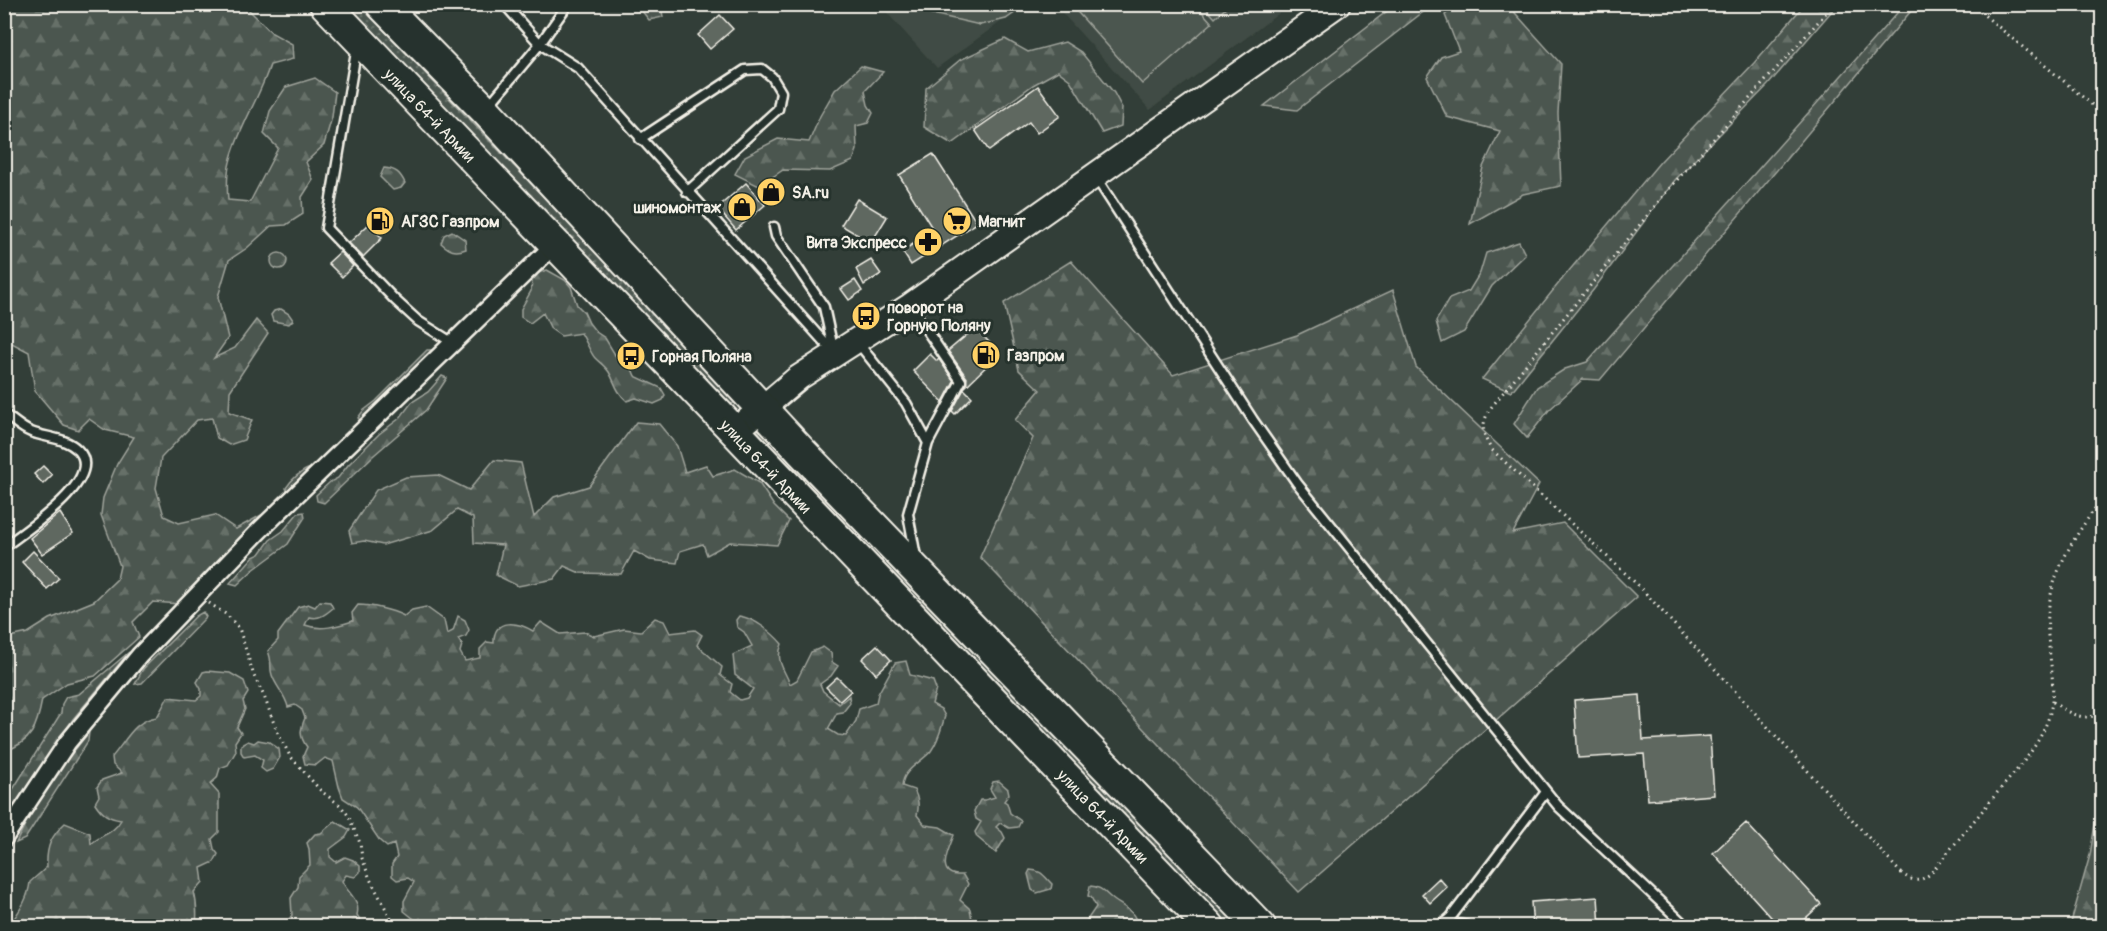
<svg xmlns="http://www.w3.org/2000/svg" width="2107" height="931" viewBox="0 0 2107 931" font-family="Pangolin,sans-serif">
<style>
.built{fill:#404b44}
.grass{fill:url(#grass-dots);stroke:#a0a49c;stroke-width:1.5}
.forest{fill:url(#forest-firs);stroke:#a0a49c;stroke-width:1.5}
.pitch{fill:#4c564f;stroke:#a0a49c;stroke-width:1.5}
.building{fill:#5f6861;stroke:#f4f1e8;stroke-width:1.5}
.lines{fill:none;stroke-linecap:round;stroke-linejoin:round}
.lane-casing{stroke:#f4f1e8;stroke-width:13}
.street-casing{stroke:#f4f1e8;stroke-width:21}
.secondary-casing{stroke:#f4f1e8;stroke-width:28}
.highway-casing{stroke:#f4f1e8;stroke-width:34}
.path{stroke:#f4f1e8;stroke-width:3;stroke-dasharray:1.5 4.5;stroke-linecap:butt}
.lane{stroke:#26332d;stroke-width:8}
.street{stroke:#26332d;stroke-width:16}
.secondary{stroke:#26332d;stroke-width:24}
.highway{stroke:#26332d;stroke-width:30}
.labels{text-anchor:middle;stroke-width:6;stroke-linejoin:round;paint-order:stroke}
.street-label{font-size:16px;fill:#f4f1e8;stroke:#26332d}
.poi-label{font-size:16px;font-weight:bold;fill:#f4f1e8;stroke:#26332d;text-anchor:start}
</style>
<defs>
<pattern id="grass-dots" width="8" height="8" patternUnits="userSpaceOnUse" patternTransform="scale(1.5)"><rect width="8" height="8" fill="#4c564f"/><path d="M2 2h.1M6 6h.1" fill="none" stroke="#666f68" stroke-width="1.8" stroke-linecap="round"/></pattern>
<pattern id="forest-firs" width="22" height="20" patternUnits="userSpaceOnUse" patternTransform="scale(1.5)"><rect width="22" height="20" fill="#4c564f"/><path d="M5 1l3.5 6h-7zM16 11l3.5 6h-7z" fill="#666f68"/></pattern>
</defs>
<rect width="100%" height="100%" fill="#323e38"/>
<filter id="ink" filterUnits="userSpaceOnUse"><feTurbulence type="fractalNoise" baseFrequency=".0167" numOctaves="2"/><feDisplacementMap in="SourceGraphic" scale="12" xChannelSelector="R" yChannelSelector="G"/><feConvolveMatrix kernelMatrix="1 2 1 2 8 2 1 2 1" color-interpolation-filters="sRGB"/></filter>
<g filter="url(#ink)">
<path class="built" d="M880,5H1024L937,68Z
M1055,5H1290L1150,110Z"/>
<path class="grass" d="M346,5H360L736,398L734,403L729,405Z
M758,423L1240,926H1226L760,434L757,426Z"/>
<path class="forest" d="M1457,4L1508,5L1561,64L1558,113L1561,186L1523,194L1470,224L1483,167L1500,131L1447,117L1427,77L1441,57L1459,51L1445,15Z
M1805,4L1837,5L1768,85L1675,180L1594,289L1511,392L1482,379L1563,278L1660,162L1754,63Z
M1905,4L1916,5L1600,380L1583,379L1549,410L1527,438L1514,424L1537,387L1565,369L1587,362Z
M4,5H244L272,33L292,44L293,59L270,65C260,97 238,129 230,162C227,173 227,188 228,200L250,202L278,148L264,134L270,111L286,87L315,78L335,92L332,117L324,145L306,162L313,180L302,197L303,214L286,225L271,226L247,248L229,260L218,297L228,338L214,358L235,348L256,320L268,333L230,391L229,412L252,420L244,440L229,445L217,438L212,418L197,420L161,458L156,488L164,516L179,523L215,515L236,529L265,513L259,525L180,604L153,602L133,622L139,637L95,676L67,683L42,700C37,727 32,742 5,751V638L28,633L50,619L94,601L117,579L120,566L101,515L103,498L117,464L134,437L105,430L89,419L78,430L64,425L35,391L29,352L12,343L5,346Z
M637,5H661L663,17L649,20Z
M1395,5H1432L1297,110L1264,106Z
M1005,39L1028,52L1065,42L1081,52L1114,93L1122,108L1121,126L1102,133L1070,80L1058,71L1033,85L952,144L924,127L926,88L960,60Z
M861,66L883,72L865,91L868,105L873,113L868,123L856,126L857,150L853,161L830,171L783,170L759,186L735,174L745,156L778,139L809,142L820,116L835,90Z
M384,168C396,169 400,173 405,183L401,188L393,190L380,177Z
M452,231L465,240L466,249C455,253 450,251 441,243L444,235Z
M1519,242L1525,254L1492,286L1464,332L1442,343L1436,321L1449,299L1469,291L1480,273L1486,253Z
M271 261a8 8 0 1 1 16 0a8 8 0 1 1-16 0Z
M1071,261L1173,375L1297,335L1393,290L1416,367L1539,484L1513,533L1563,523L1637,597L1299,892L980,557L1033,438L1015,420L1040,390L1019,370L1004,303Z
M547,270L565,280L571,287L577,305L584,312L589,323L596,332L605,338L617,358L632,369L635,376L661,388L665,395L663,400L654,404L636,398L627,401C615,390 616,384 609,372C605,366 600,363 595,358C591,354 585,339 581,333L561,336L551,329L543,313L530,323L521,317V309L531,291L532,281L538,273Z
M281,309L289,314L293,320L289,324L273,321L271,315L274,311Z
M427,350H435L362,422L358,418L363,411L376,401Z
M442,376L447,378L426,410L374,455L324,503L317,501L316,495L330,482L338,478L348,465L379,434L400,418L412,402L428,392Z
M636,422L659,424L677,446L685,472L706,465L713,476L735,469L759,483L774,506L789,521L777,545L730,542L707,555L703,544L680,551L677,563L650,560L634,551L621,574L580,573L564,566L554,579L518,586L496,575L503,545L474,543L473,518L457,510L433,530L383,545L364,541L352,543L349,531L376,490L406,477L438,475L469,490L494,460L521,463L534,517L554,497L589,486Z
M310,468V472L288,492L286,488C292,479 299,472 310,468Z
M304,512L305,517L288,544L253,570L237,585L230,583L253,557L260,554L270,540L283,531L298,513Z
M2102,581V635L2096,625Z
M320,601L330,602L333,608C326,614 319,620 309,617L305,625C321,631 337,626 353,621L352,613L358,605C371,605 392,610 404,616L412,610L426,607L444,620L447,634L453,631L458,616L465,620L469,630L466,636L458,639L462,645L460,652L465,661L480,658V649L487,642L494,643C493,617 518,622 533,631L541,622L560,634L585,632L594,636L624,629L641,631L655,618L664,621L670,633L695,630L702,635L697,645L722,667L720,675L732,684L730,692L740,700L747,698L753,689L735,675L733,655L752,646L744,632L737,627L736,620L739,616C754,618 772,632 782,644C775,660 784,669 790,684L797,680L811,652L823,647L831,653L832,662L838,666L831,676L820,684L823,691L839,704L849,696L850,703L843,712L837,713L828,729L838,735L846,736L856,721L859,709L876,703L878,694L895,663L906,661L910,675L933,681L936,689L932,704L941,709L945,716C941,729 939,740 931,751C921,763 903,769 902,786L914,790C919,799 919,806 917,815L925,825L940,827L954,835C948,851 934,877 963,875L968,884L960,900L970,909L972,919L967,926H423L404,911V901L414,882L408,878L397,880L392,876V864L397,857L394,844L387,847L380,841L357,807L343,798L339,787L333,761L325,758L316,765L305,764L303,756L307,747C299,736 300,730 305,718L302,710L295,705L288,707C285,694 276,687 272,675C269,668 273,662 268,651L278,640V634L298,607L308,604L315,607Z
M203,612L206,617L142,683L135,684L143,669L196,616Z
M129,652L73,719L5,821V802L61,713L62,704L66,697L79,694Z
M207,671L230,673L244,681L248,693L243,701L245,709L237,727L241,733L235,742L236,751L228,765L220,768L217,778L210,784L219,794V832L212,839L214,849L218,854L214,862L201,868L203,882L194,892C197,903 197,916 196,926H9C19,911 28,900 30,882L47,867C46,847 51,836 65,823L90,833L91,844C102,834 113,834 121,820C108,818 102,814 95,803L99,796L97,787L102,780L122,773L113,765L112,757C126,741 134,720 157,717L168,697L196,700L201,696V689L197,682L203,672Z
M89,732L88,741L25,839L16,843C34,802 61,767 89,732Z
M258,740L269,742L279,749L280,757L273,769L266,772L261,768L263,760L255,755L244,757L241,752V745L248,741L254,743Z
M999,781L1008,789L1009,794L1004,801L1007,803L1010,813L1021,821L1018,827L1009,828L1000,823L996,827L1002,832L1005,838L996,853L977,837L975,832L981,822L976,819L974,811L980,800H985L995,797L990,789L993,782Z
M2102,781V926H2070L2090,855Z
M335,821L350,830L346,837L330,849V857L336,862L345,857L353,860L360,866V872L355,877L346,875L342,881C348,894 361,900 357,915L361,921L369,926H269L272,923L280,921L286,924L292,915L291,898L298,887L299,876L310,865L309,849L307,843L315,834L321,833Z
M1030,870C1041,870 1044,876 1052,884L1051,889L1037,893L1032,890L1028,874Z
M1090,886C1102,886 1106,895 1115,901C1124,907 1138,913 1136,926H1132L1125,920L1116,921V926H1083L1096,907L1091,897L1088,896Z"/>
<path class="pitch" d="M893,5H1026L1006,19L980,25Z
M1071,5H1196L1212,23L1142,84Z
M1203,5H1229L1215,18Z"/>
<path class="building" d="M720,15L733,29L710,49L698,35Z
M1038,86L1060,116L1037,133L1029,122L989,151L975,130Z
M933,154L977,223L911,265L902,251L934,231L899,175Z
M746,183L765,205L736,230L717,208Z
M857,199L887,217L871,243L841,225Z
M369,224L382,238L363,257L349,243Z
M340,252L353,266L342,277L328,263Z
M871,260L881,274L864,285L856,269Z
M855,280L862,291L849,300L841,289Z
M975,328L1000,353L964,388L967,378L948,351Z
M930,354L937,361L939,359L954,381L943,402L913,371Z
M964,389L972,397L955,414L952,411Z
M43,466L52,475L43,484L34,474Z
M60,513L73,533L42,554L30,538Z
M33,551L59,578L47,589L22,562Z
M877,645L891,660L876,674L862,659Z
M837,677L851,691L840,701L826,687Z
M1640,695L1643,740L1710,736L1714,795L1648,800L1644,754L1578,758L1574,700Z
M1746,823L1821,904L1796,927H1780L1713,853Z
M1439,878L1447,887L1430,903L1422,894Z
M1598,897L1600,927H1533L1531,902Z"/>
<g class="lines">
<g class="lane-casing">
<path id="lane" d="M568,4L540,44L578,68L834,353L824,307L776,236L774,227
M357,46L326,228L395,300L418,321L453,343
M489,105L540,44L504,4
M640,139L745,70L762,69L772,77L781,92L778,109L687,192
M1095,176L1253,420L1297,483L1558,806L1686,926
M911,307L961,381L928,443L908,514L916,557
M858,343L906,403L928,443
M4,414C13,420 22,429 31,432C46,438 65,437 78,450C107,479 23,532 4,547
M1445,922L1467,926
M1441,926L1451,917L1546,792"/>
</g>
<g class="street-casing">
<path id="street" d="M4,838L67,743L140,655L259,531L554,245"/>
</g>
<g class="secondary-casing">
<path id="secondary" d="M734,432L798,378L910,306L1338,4"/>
</g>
<g class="highway-casing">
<path id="highway" d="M325,4L1209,926
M381,4L485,110L802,452L1260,926"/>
</g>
<path class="path" d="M1834,4L1668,190L1489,410C1481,427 1482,433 1491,449L1640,587L1900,872C1912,881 1917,884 1930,874C1952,847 1975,820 1997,793C2015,772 2037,749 2047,722C2058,694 2050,665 2048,636C2044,581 2071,541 2102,499
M1971,4L2102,113
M209,603L227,615L239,628L254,676L264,696L276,729L290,756L321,791L340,805L348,815L360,843L362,858L370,879L395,926
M2053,702C2067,713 2087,724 2102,711"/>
<use href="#lane" class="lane"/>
<use href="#street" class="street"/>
<use href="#secondary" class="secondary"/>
<use href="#highway" class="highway"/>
</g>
</g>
<defs>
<g id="shop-disc" transform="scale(1.5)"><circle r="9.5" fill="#ffd166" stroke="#26332d"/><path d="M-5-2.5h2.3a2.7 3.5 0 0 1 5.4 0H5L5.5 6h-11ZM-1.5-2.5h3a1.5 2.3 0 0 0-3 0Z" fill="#111"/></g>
<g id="fuel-disc" transform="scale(1.5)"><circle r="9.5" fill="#ffd166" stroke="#26332d"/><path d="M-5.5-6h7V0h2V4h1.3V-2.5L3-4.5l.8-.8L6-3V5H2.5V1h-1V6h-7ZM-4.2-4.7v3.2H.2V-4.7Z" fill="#111"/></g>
<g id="supermarket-disc" transform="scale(1.5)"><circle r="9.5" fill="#ffd166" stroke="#26332d"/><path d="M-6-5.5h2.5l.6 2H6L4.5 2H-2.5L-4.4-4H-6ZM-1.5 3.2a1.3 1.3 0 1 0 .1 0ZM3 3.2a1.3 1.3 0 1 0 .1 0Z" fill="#111"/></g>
<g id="pharmacy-disc" transform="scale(1.5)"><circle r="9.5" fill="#ffd166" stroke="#26332d"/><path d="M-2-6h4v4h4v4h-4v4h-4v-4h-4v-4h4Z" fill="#111"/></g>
<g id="bus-disc" transform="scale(1.5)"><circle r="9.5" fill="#ffd166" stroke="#26332d"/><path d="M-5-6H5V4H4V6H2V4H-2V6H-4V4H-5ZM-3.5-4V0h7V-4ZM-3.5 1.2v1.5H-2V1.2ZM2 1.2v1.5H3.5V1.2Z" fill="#111"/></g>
</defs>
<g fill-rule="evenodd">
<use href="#shop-disc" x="771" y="192"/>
<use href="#shop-disc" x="742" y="207"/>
<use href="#fuel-disc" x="380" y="221"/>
<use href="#supermarket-disc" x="957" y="221"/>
<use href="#pharmacy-disc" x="928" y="242"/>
<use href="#bus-disc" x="866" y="316"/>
<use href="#fuel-disc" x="986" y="355"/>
<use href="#bus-disc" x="631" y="356"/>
</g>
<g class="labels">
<g class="street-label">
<text transform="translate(430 115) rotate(46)" y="6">улица 64-й Армии</text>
<text transform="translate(766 466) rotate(46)" y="6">улица 64-й Армии</text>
<text transform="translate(1103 816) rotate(46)" y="6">улица 64-й Армии</text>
</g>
<g class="poi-label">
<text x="792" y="198">SA.ru</text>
<text x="721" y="213" text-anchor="end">шиномонтаж</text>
<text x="401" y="227">АГЗС Газпром</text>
<text x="978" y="227">Магнит</text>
<text x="907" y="248" text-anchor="end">Вита Экспресс</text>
<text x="887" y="313">поворот на<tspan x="887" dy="18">Горную Поляну</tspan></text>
<text x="1007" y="361">Газпром</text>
<text x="652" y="362">Горная Поляна</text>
</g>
</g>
<rect width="2107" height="931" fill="none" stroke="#26332d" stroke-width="24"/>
<rect x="12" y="12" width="2083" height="907" fill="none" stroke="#f4f1e8" stroke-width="2" filter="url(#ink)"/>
</svg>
